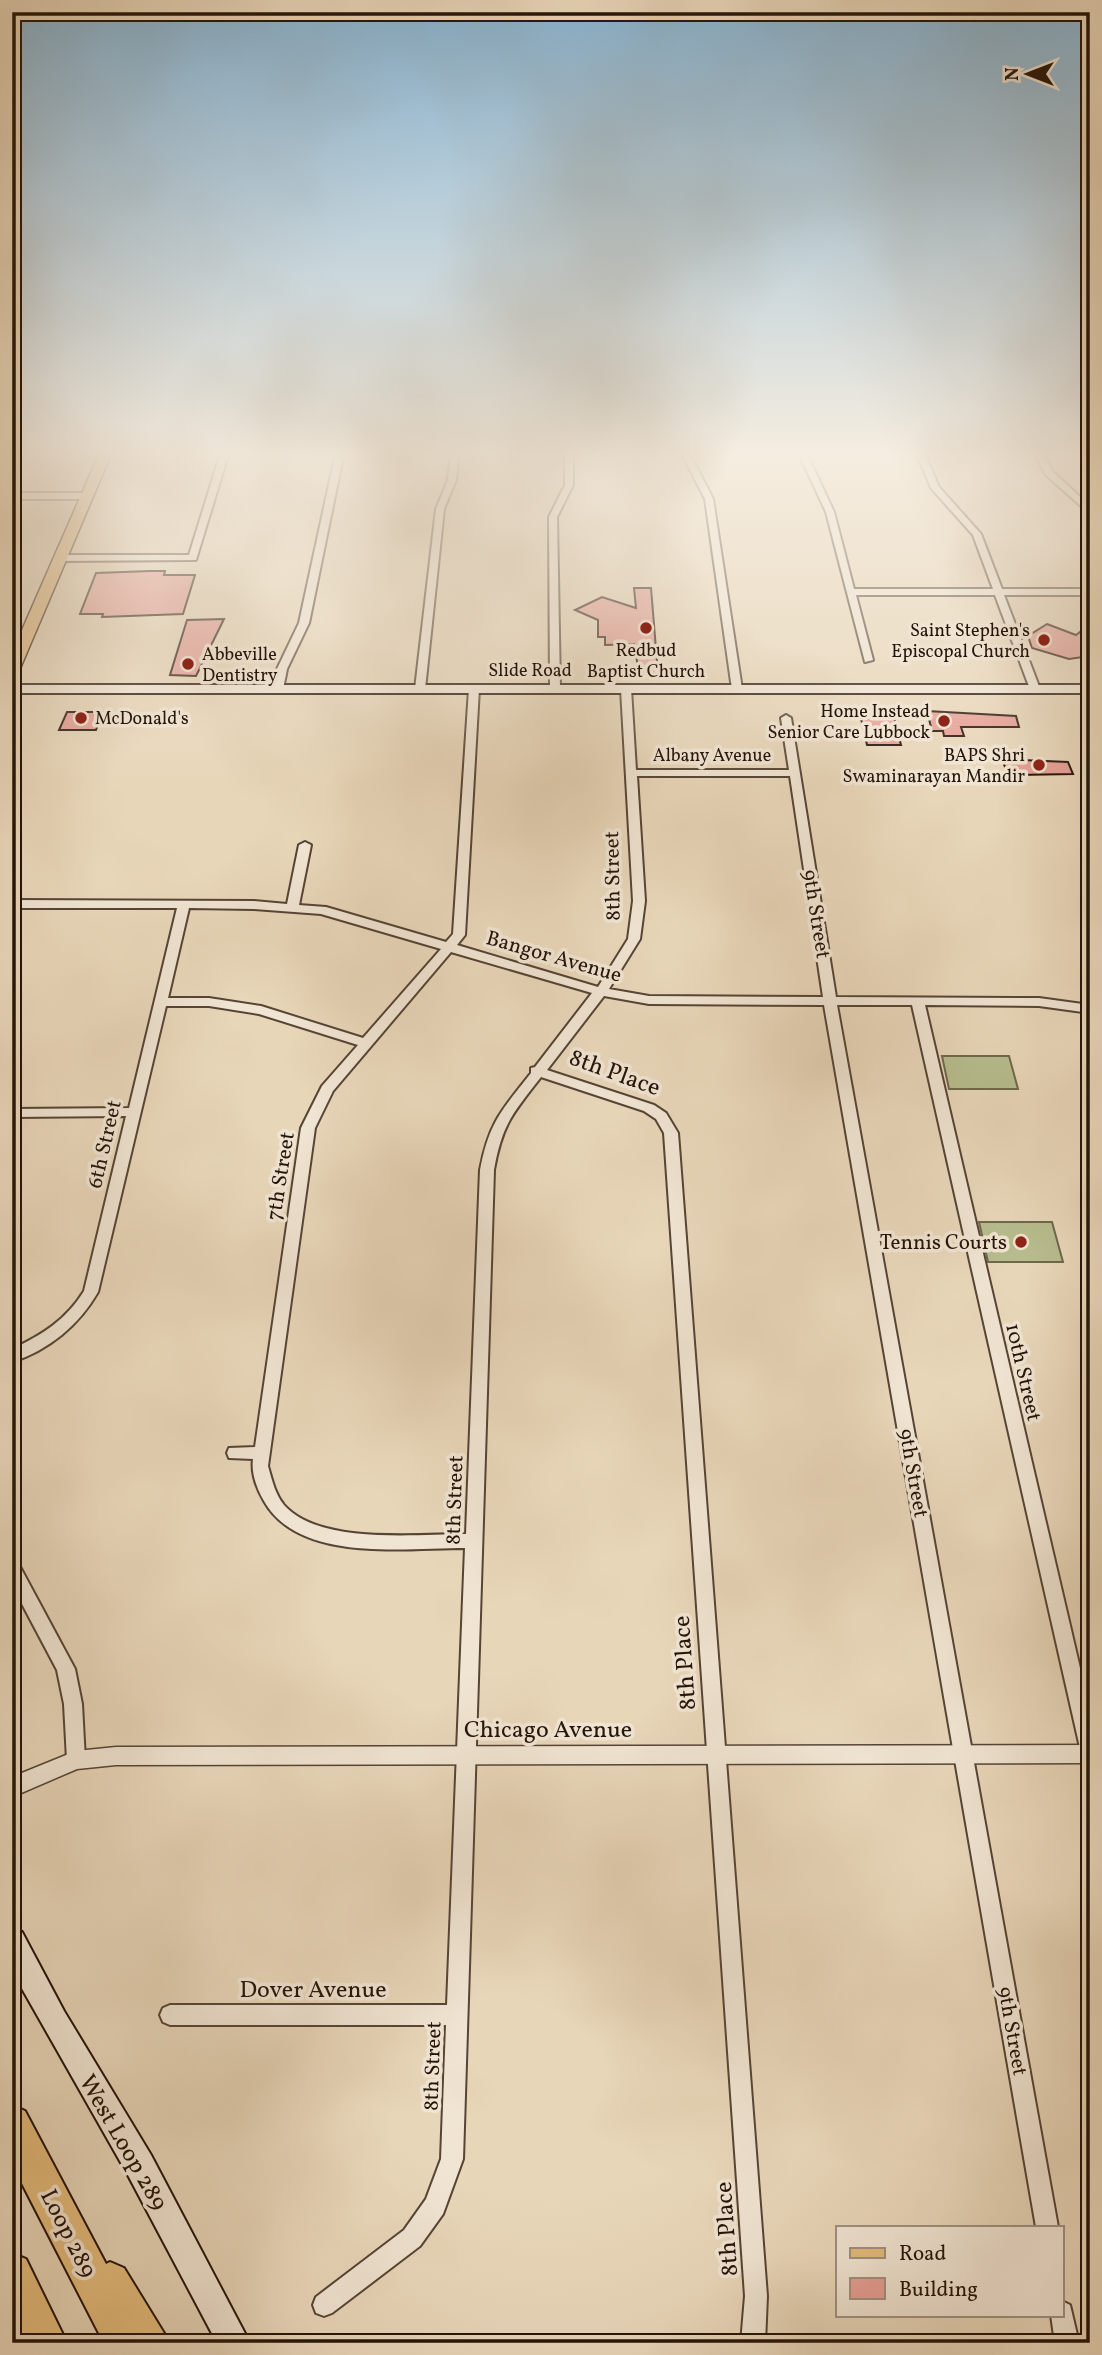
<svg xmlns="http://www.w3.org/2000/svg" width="1102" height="2355" viewBox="0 0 1102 2355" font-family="Vollkorn,serif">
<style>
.green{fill:#b7bd8e;stroke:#6e684c;stroke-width:2}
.building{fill:#e69f95;stroke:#251409;stroke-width:2}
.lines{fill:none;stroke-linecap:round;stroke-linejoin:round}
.minor-casing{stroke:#564435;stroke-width:4}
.tertiary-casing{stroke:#564435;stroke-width:3}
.secondary-casing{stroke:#251409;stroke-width:4}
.primary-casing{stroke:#251409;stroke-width:3}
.motorway-casing{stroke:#251409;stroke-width:4}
.minor{fill:#f0e4d2;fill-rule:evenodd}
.tertiary{fill:#f0e4d2;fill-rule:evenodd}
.secondary{fill:#f0e4d2;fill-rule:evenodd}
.primary{fill:#e4bb7c;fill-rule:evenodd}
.motorway{fill:#e4bb7c;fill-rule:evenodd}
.poi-dot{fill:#8f2418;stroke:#f0e4d2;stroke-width:2.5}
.labels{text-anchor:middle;stroke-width:7;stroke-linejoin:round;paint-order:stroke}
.far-poi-label{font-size:18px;fill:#251409;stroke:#f0e4d2;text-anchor:end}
.far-street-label{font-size:18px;fill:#251409;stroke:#f0e4d2}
.street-label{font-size:21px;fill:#251409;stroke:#f0e4d2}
.poi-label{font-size:21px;fill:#251409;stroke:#f0e4d2;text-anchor:end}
.near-street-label{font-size:24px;fill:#251409;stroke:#f0e4d2}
</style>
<rect width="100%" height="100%" fill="#e8d6b9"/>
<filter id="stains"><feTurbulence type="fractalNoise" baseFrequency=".00286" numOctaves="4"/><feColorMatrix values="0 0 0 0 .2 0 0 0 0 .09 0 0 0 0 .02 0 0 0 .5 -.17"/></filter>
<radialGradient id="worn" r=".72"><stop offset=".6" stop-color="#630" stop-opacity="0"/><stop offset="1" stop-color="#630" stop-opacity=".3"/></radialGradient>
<path class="green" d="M942,1056H1009L1018,1089H949Z
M979,1222H1052L1063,1262H988Z"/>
<path class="building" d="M151,571H165L164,575H195L183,614L102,617L103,614H80L96,573Z
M634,588H651L658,673H639L634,644L605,645V637H598V620L575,610L602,597L636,608Z
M224,619L196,676L170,675L187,620Z
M1047,624L1076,635L1080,632L1090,636V656L1069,659L1032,648L1028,636Z
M927,711L1016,716L1019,727H961L964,736H944L943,731H932Z
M67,712H102L96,730H59Z
M860,714H893L901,745H867Z
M1002,759L1068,762L1073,774L1008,775Z"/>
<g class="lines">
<g class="minor-casing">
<path id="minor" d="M221,452H229L196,560L60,561L55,558L60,555H189Z
M336,452H344L309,623L287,669L283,689L274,691L277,669L299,623Z
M451,452H459L456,480L444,509L425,689L420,692L415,689L436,509L448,480Z
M565,452H573V485L557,517L560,689L555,692L550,689L549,517L565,485Z
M681,452H689L713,499L742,689L737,692L732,689L705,499Z
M798,452H806L834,512L854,589H993L973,535L931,488L916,452H924L939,487L981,534L1002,589H1090V595H1004L1040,689L1039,691L1030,689L995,595H856L873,660L865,662L826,512Z
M1034,452H1042L1053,472L1090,506V514L1046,475Z
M12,493H87L91,496L87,499H12Z
M474,686L479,689L465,935L457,945L598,987L628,939L633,901L621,689L626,686L631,689L636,770H789L781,718L786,715L791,718L836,997L1039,998L1090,1005V1013L1039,1006L925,1005L1090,1711V1760L1083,1758L1081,1752L912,1005H837L1058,2227H1036L824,1005L649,1004L604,996L547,1070L654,1105L666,1113L678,1133L767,2296L765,2343H741L745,2296L664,1133L656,1119L644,1111L541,1077C513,1113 502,1124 494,1170L463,2159L443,2214L420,2246L332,2313L324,2316L316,2313L313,2305L316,2297L404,2230L426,2199L441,2159L446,2025H170L163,2022L160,2015L163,2008L170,2005H447L465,1548C403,1548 299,1563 264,1501C257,1489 251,1473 253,1459L229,1458L227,1453L229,1448L255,1447L301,1128L322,1086L358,1045L259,1014L209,1006H166L98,1292C79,1325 49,1350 12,1362V1349C42,1335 66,1320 84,1291L126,1116L12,1117V1109L129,1108L177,908H12V900L254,901L287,904L299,845L305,842L311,845L299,905L326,907L446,942L453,934L469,689ZM637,776H790L823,997L649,996L609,989L640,939L645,901ZM189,908L254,909L321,914L441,949L363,1038L261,1006L209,998H168ZM451,952L592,993L535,1067L531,1068V1073C502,1110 489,1122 480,1170L466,1534C416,1534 320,1545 284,1505C275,1494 272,1480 268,1466L315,1128L333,1091Z
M12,1561L18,1563L75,1669L82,1704L85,1760L83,1766L76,1768L69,1766L67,1760L64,1704L57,1670L12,1585Z
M1062,2301L1070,2305L1079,2343H1055L1051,2315H1062Z"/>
</g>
<g class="tertiary-casing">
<path id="tertiary" d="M1090,1745V1763L116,1765L77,1769L12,1797V1777L76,1751L116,1747Z"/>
</g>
<g class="secondary-casing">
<path id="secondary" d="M12,685H1090V693H12Z
M12,1929L22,1932L64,2011L151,2155L250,2343H217L129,2177L12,1971Z"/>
</g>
<g class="primary-casing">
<path id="primary" d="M100,452H112L19,671L12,675V653Z"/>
</g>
<g class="motorway-casing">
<path id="motorway" d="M12,2105L25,2111L106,2264L110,2262L124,2268L170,2343H104L12,2164Z
M12,2253L26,2259L67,2343H25L12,2316Z"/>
</g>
<use href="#minor" class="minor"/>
<use href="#tertiary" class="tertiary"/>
<use href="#secondary" class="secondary"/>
<use href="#primary" class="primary"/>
<use href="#motorway" class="motorway"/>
</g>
<linearGradient id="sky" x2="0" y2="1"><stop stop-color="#88b5d4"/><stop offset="0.58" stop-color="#f5ede0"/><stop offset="1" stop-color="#f5ede0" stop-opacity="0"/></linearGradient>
<rect width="1102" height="782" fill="url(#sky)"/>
<g class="poi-dot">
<circle cx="646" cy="628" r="7"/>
<circle cx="1044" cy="640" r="7"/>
<circle cx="188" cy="664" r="7"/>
<circle cx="81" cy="718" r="7"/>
<circle cx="944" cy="721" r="7"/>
<circle cx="1039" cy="765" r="7"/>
<circle cx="1021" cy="1242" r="7"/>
</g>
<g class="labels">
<g class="far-poi-label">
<text x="1030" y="636">Saint Stephen's<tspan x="1030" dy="21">Episcopal Church</tspan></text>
<text x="646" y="656" text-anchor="middle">Redbud<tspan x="646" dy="21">Baptist Church</tspan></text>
<text x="202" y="660" text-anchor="start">Abbeville<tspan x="202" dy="21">Dentistry</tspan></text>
<text x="930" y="717">Home Instead<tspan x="930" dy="21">Senior Care Lubbock</tspan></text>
<text x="95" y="724" text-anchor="start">McDonald's</text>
<text x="1025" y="761">BAPS Shri<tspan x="1025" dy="21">Swaminarayan Mandir</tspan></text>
</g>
<g class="far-street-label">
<text x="530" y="676">Slide Road</text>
<text x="712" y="761">Albany Avenue</text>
</g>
<g class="street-label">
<text transform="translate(612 876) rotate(-91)" y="7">8th Street</text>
<text transform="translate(817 914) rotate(81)" y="7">9th Street</text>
<text transform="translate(554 956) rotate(16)" y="7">Bangor Avenue</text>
<text transform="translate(104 1144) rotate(-77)" y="7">6th Street</text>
<text transform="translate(280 1176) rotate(-81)" y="7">7th Street</text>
<text transform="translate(1024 1372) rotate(77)" y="7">10th Street</text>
<text transform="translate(914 1473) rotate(80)" y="7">9th Street</text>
<text transform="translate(454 1500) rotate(-88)" y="7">8th Street</text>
<text transform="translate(1013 2031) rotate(80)" y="7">9th Street</text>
<text transform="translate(432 2066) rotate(-88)" y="7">8th Street</text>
</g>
<g class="poi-label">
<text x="1007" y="1249">Tennis Courts</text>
</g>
<g class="near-street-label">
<text transform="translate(615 1072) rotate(20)" y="8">8th Place</text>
<text transform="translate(684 1663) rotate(-94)" y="8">8th Place</text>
<text x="548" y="1737">Chicago Avenue</text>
<text x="313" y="1997">Dover Avenue</text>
<text transform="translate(124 2142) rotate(60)" y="8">West Loop 289</text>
<text transform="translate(726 2229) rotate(-94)" y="8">8th Place</text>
<text transform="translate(69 2233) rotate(63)" y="8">Loop 289</text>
</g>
</g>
<rect width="1102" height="2355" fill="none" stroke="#e8d6b9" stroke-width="42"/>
<rect x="14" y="14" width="1074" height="2327" fill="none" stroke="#251409" stroke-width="3.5"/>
<rect x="21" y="21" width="1060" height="2313" fill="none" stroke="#251409" stroke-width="2"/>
<rect x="836" y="2226" width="228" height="91" fill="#f0e4d2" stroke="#9f9182" stroke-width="2"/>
<rect x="850" y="2248" width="35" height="10" fill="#e4bb7c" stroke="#9f9182" stroke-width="2"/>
<text x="899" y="2260" font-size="21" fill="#251409">Road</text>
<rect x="850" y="2278" width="35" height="21" fill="#e69f95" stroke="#9f9182" stroke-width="2"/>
<text x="899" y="2296" font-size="21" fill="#251409">Building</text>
<g transform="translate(1028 74) rotate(270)" stroke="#f0e4d2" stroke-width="5" paint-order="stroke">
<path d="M0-5L12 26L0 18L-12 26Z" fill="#251409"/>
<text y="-10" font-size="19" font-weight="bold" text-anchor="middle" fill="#251409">N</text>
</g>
<rect width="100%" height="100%" filter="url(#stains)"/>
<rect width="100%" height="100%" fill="url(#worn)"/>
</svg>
